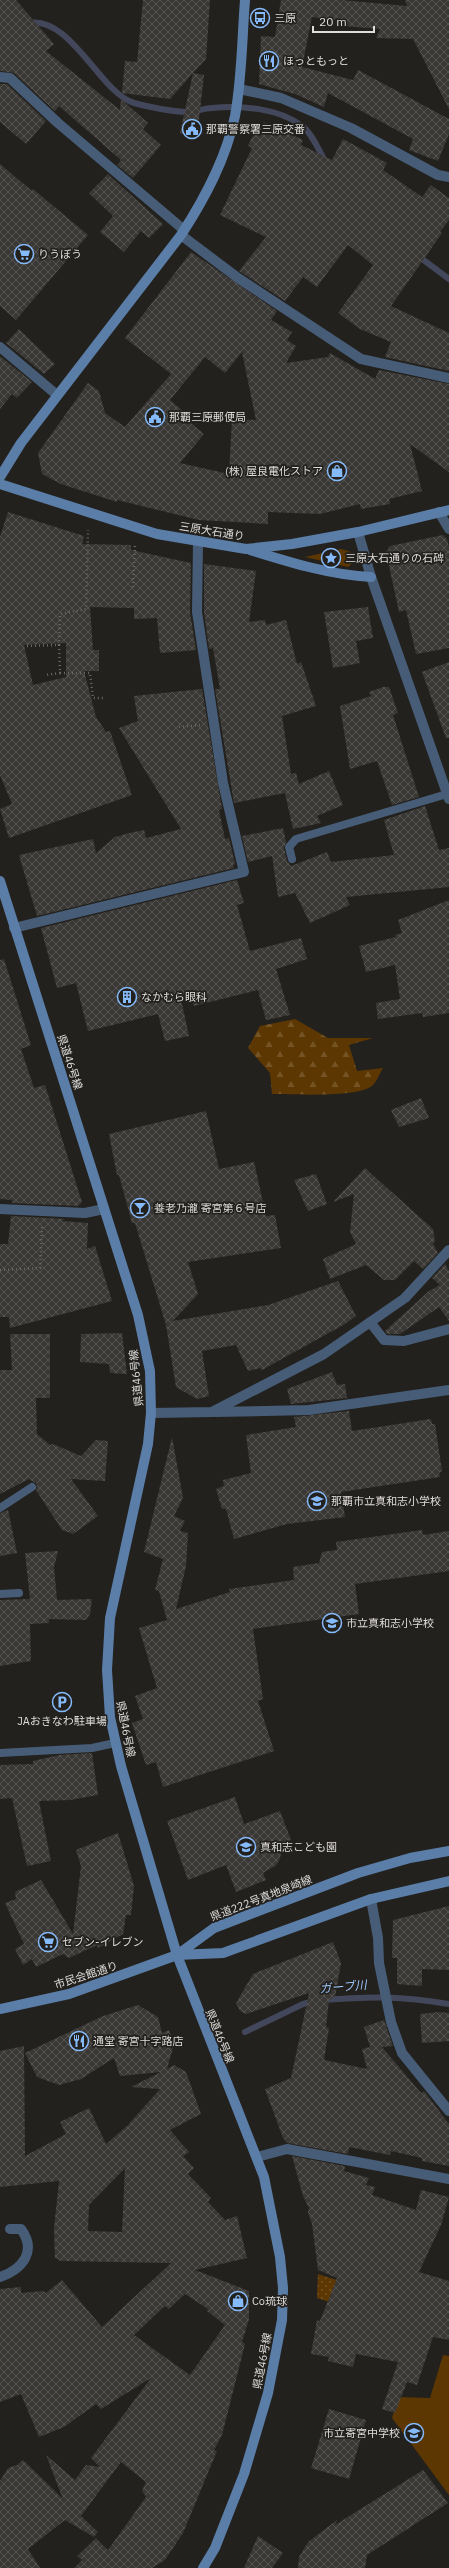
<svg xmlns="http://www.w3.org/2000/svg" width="449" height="2568" viewBox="0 0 449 2568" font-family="'IBM Plex Sans','Noto Sans JP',sans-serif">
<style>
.grass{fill:url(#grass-dots)}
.forest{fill:url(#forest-firs)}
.garden{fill:#5d3701}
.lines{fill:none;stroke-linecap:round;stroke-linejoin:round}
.stream{stroke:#43475b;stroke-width:6}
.building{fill:url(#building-cross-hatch);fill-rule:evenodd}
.path{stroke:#696765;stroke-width:2.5;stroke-dasharray:1 3;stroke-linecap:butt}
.lane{stroke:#475d77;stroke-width:8}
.street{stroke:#475d77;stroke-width:10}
.secondary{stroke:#5b7ea8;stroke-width:10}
.labels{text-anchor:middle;stroke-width:3.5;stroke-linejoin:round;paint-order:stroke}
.poi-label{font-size:11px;fill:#dfdddc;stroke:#23211e;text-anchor:start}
.street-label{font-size:11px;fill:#dfdddc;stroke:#23211e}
.water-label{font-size:12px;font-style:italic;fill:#9dc7fb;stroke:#23211e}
</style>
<defs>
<pattern id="grass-dots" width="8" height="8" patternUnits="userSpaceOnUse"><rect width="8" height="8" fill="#5d3701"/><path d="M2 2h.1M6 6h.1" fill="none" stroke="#745425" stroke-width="1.8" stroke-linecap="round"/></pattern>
<pattern id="forest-firs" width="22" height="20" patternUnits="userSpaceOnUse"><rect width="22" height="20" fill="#5d3701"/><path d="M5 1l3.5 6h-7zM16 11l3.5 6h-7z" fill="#745425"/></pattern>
<pattern id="building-cross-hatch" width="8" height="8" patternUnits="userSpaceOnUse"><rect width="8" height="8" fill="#3a3835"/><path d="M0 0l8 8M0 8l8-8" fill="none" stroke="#565452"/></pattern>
</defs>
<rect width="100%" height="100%" fill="#23211e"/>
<path class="grass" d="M318,2274L355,2286L352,2309L317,2298Z"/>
<path class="forest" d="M295,1019L328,1038H373L349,1045L357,1071L383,1068C380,1073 376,1083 372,1086C355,1098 294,1094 272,1094L270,1073L248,1048L260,1026Z"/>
<path class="garden" d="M341,549L354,553L355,561L348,567L305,557Z
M443,2355L449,2356V2495L392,2418L398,2397L430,2398Z"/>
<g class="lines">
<path class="stream" d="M28,23C71,15 100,93 134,103C149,107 169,111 185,112C194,113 203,108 212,108C240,105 279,108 302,126C312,133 319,151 325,161
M417,255L449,279
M323,2000C371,1996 401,1996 449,2004
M245,2032L303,2004L314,2001"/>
</g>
<path class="building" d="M0,0H16L54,44L46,51L120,110L121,99L148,123L143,129L161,145L133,178L117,165L121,160L59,106L55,111L14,73L0,71Z
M143,0H210L206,59L193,73L204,75L197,137L180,133L193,73L170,99L122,93L125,61L137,62Z
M281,0H341L407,6L405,0H449V109L413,39L376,38L380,29L343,26V21L312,17L302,67L353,80L358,70L449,119V134L438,161L409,150L413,139L328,93L324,107L295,94L259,84L261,36L275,37Z
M0,84H7L46,121L26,144L0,122Z
M264,122L303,140L301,145L332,160L343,139L387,163L383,170L422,197L431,185L449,198V220L440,232L442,233L391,306L449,333V371L385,357L391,342L360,329L338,313L373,265L348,245L317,287L303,277L285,301L239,271L266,237L220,215L252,148L248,146L258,125L261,126Z
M0,164L32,191L33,189L88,235L16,320L0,306Z
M108,174L163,224L149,238L141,231L124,252L100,232L113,216L89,193Z
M191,252L277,311L271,320L292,332L287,340L296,346L286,363L328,357L330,353L375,379L379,370L449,384V472L410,444L422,491L389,499L390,504L361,509L360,504L320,514L268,512V524L199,520L117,500V502L61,484L42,474L38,453L88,383L99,391L105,413L125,427L171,374L125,338ZM242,352L256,420L232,419L229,474L180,463L204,434L181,415L184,412L170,400L205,357L225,373Z
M19,329L55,364L44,374L6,343Z
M0,356L32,382L17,398L12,394L0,409Z
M8,512L84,536L82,544L131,545V550L191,563L190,612L196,650L160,653L157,618L134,619V608L90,607L93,650H99V671H84L96,717L106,732L110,731L132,795L9,838L0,809L12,804L0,775V537ZM66,643V677L33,685L24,645Z
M443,535L447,539L449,547V648L416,654L406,610L399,612L386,552L390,546Z
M204,564L256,571L249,622L265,620L266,625L286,620L297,664L301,662L316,706L282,716L291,774L296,773L299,784L329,771L343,805L317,816L321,823L293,829L285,793L234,803L215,689H220L213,648L209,649L204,612Z
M368,607L373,638L356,641L360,663L333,668L324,612Z
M449,662V738H446L422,672Z
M383,687H389L398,713L393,715L419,797L392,805L377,761L350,769L340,706L371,696L369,692Z
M202,689L222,809L219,810L225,839L229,838L235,864L233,865L234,868L37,916L19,855L93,839L96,853L115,837L129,833L144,830L146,838L181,829L119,728L138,721L134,696Z
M425,806L439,850L449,848V887L346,897L350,905L310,923L295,893L278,897L272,856L248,862L242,836L283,828L286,842L284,848L287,861L291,866L327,852L331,862L394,855L384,820Z
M237,880L244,903L237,905L250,951L301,938L307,959L276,969L290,1015L266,1020L258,990L194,1006L190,996L181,999L189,1036L165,1041L158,1014L88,1031L76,983L57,988L41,928Z
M449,900V1013L423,1017L422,1013L378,1019L376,1003L400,999L395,965L366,972L359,946L396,937L395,935L402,933L398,920Z
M4,959L31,1045L21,1049L34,1088L45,1085L82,1202L78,1206L12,1203V1200L0,1199V960Z
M421,1098L429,1118L399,1127L391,1110Z
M206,1111L219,1169L254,1162L266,1216L275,1215L281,1248L188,1262L198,1294L173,1321L268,1305L338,1281L356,1316L345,1324L262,1370L260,1368L248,1371L236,1345L202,1351L209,1396L197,1399L176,1387L166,1325L135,1223H132L119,1175H117L109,1134Z
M365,1168L433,1229L435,1241L433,1244L438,1253L423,1269L414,1261L395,1280H384L366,1265L330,1279L323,1259L356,1244L350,1232L354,1194L333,1202Z
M316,1174L327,1204L308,1211L294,1180Z
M11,1216L65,1219L62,1221L88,1223L87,1249L95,1246L112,1301L10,1328L9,1317H0V1244H8Z
M445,1264L449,1271V1321L439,1307L400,1334H387L385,1331L429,1291L440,1285L432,1278Z
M122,1333L127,1374L110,1373L109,1364L80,1362L81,1334Z
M10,1334H50V1398H36L37,1434L50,1445L53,1444L81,1456L96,1440L108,1441L105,1481L71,1479L98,1516L73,1534L62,1530L36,1490L37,1484L29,1479L0,1494V1370H12Z
M332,1372L337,1385L345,1384L347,1398L291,1404L287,1389Z
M349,1411L352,1431L431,1419L432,1424H435L442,1471L439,1473L440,1477L341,1492L345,1517L287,1524L234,1539L226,1509H222L216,1489L224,1486L223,1480L251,1473L246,1435L296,1427L294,1417Z
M172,1437L183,1498L174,1516L185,1521L180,1531L188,1533L186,1566L176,1609L230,1592L229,1589L294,1580L293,1567L319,1563L322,1552L337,1550L336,1542L422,1530L423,1535L449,1531V1571L355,1584L359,1614L253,1629L263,1699L258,1701L274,1751L163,1787L156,1762L146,1765L132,1723L143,1719L135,1696L157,1688L139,1628L167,1620L159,1591L155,1590L163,1559L144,1552Z
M8,1510L17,1553L0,1556V1513Z
M58,1551L54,1567L57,1600L92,1599L90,1614L86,1620L49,1619V1623L30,1624L31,1661L0,1666V1600L30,1599L25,1553Z
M92,1753L98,1795L70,1800L39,1801L51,1861L27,1866L12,1798L0,1799V1765L33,1764V1761L59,1755Z
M235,1797L244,1824L280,1811L291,1840L284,1843L279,1861L275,1866L263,1873L266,1880L236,1892L226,1865L188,1880L167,1821Z
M118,1833L134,1886L131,1915H126L123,1934L98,1948L97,1945L69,1958L63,1954L36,1967L32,1959L23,1965L15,1949L24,1944L5,1903L16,1899L15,1892L41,1880L73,1934L81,1866L76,1850Z
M449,1906V1970L422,1969V1986L397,1984V1958H392L393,1920Z
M333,1942L341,1963L335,1997L329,2000L326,2027L329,2028L324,2060L367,2069L362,2049L370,2047L364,2027L384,2020L393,2046L382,2047L421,2093L424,2091L449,2124V2166L422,2161V2158L391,2151L390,2155L349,2147L348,2154L287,2143L283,2138L265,2089L291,2078L309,1993L246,2014L240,2011L236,2003L253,1974Z
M138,2005L158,2017L162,2033L169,2030L174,2044L167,2069L174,2065L186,2072L201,2114L170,2130L189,2152L183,2156L194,2168L188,2174L211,2198L208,2202L225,2220L237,2216L247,2258L195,2270L249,2291V2319L242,2342L245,2344L222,2435L214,2450L217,2451L183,2533L165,2560L152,2568H74L82,2560L77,2556L96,2538L108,2550L146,2497L142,2491L146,2482L121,2462L81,2516L98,2532L94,2537L65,2520L28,2549L40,2568H0V2481L8,2468L17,2465L23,2460L63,2499L46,2455L75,2480L86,2465L100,2467L91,2458L151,2378L101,2409L96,2404L64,2427L39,2437L21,2394L0,2402V2289L21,2287V2293L43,2291L46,2293L62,2280L102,2327L171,2263L61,2261L55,2258L54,2228L59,2181L0,2187V2051L24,2046L25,2156L66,2134L60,2122L89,2108L106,2144L127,2126L160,2089L131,2087L161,2072L120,2076L114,2058L81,2079L59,2085L37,2077L25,2053L103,2016ZM125,2168L122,2232L88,2231L89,2205ZM185,2294L208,2309L207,2311L225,2325L190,2375L134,2335L165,2306L169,2309Z
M439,2012L449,2013V2041L422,2043L420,2014Z
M292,2156L345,2166L344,2171L369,2178L366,2185L375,2187L372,2195L416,2210L421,2190L449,2197L441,2225L419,2272L449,2281V2340L433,2337L417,2385L407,2382L395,2413L382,2409L398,2362L356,2354L353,2367L328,2361L329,2357L311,2354L317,2320L320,2321L337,2278L318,2270L312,2224L308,2213L309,2208L303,2196Z
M329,2409L366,2420L349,2479L311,2468Z
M423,2470L448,2503L367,2555L365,2568H298L299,2557L308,2542L337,2520L335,2525Z
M258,2536L283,2553L272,2568H244Z"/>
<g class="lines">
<path class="path" d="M133,587L135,543
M59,645L60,614L86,609L88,530
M27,646L59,645L60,673L45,675
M60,673H90L93,698H103
M179,727L200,725
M0,1270L40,1268L42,1226"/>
<path class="lane" d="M292,859L289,847L296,839L447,794
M0,1508L32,1487
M0,1594L19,1593
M0,1753L92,1748L115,1743"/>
<path class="street" d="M0,77L10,78L58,123L184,230
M239,89L281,98L351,128L438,175L449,177
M181,235L238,278L361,359L449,378
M0,347L57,395
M439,512L449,529
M358,532L371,577L449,799
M14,928L244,872L223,783L197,612L198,542
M0,1209L85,1213L104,1209
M370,1322L384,1340L404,1341L449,1329
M215,1412L309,1410L449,1390
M151,1413L212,1412L324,1354L405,1298L449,1250
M371,1899L378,1938L379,1963L391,2022L402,2053L449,2111
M257,2157L287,2149L449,2179
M0,2277C23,2269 37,2251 21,2229H10"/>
<path class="secondary" d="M0,477L21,443L181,235C205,198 226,159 235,116C242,78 242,38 245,0
M0,484L157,534L246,549L292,544L358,532L449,510
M250,550C289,562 330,575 371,577
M0,881L138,1315L150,1371L151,1413L148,1444L110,1618L107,1670L110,1717L121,1766L177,1955L264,2177L280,2257L283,2288L282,2320L268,2393L244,2474L215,2548L203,2568
M177,1955L223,1953L371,1899L449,1881
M0,2009L69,1994L177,1955L214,1928L358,1873L410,1858L449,1851"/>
</g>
<defs>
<g id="bus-ring" transform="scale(1)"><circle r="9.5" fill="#23211e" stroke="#86bbfb" stroke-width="1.5"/><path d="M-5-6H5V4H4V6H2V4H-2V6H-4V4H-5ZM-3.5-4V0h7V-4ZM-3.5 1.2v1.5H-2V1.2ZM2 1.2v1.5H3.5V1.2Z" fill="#86bbfb"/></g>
<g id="restaurant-ring" transform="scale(1)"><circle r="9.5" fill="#23211e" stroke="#86bbfb" stroke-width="1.5"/><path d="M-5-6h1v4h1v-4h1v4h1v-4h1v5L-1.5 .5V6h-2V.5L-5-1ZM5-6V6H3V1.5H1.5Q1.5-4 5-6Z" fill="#86bbfb"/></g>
<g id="civic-ring" transform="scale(1)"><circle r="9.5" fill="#23211e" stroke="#86bbfb" stroke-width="1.5"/><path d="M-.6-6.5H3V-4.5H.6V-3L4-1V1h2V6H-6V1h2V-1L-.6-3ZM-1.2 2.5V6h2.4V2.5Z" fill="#86bbfb"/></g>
<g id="supermarket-ring" transform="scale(1)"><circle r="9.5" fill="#23211e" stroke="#86bbfb" stroke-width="1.5"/><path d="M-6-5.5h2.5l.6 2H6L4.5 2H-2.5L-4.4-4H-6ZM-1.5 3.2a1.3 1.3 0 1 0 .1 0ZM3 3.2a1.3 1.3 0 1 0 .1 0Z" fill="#86bbfb"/></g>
<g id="shop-ring" transform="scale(1)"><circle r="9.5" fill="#23211e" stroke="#86bbfb" stroke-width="1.5"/><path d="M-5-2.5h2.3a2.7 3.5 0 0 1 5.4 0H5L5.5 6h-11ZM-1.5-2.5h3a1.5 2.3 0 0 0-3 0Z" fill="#86bbfb"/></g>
<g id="sight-ring" transform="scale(1)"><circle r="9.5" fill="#23211e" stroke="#86bbfb" stroke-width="1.5"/><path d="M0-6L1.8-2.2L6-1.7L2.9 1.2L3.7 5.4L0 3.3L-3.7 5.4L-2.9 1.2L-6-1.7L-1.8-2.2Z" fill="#86bbfb"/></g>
<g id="building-ring" transform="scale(1)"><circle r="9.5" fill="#23211e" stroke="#86bbfb" stroke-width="1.5"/><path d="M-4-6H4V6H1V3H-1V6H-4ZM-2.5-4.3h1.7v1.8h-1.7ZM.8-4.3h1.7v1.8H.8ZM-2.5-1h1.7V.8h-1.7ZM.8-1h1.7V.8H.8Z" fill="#86bbfb"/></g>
<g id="bar-ring" transform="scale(1)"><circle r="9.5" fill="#23211e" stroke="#86bbfb" stroke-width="1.5"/><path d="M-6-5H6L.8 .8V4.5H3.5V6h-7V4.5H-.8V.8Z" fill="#86bbfb"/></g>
<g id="school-ring" transform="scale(1)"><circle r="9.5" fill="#23211e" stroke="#86bbfb" stroke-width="1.5"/><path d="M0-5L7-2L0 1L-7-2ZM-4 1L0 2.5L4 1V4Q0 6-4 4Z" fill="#86bbfb"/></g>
<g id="parking-ring" transform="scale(1)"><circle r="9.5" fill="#23211e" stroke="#86bbfb" stroke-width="1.5"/><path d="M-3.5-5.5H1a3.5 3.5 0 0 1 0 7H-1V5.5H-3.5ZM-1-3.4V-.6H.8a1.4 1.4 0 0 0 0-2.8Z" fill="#86bbfb"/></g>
</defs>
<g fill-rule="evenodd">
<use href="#bus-ring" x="260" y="18"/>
<use href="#restaurant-ring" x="269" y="61"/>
<use href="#civic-ring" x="192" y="129"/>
<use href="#supermarket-ring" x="24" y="254"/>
<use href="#civic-ring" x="155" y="417"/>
<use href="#shop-ring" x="337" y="471"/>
<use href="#sight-ring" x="331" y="558"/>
<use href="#building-ring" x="127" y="997"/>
<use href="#bar-ring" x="140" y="1208"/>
<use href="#school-ring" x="317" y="1501"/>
<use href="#school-ring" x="332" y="1623"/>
<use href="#parking-ring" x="62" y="1702"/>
<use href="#school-ring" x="246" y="1847"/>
<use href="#supermarket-ring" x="48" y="1942"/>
<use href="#restaurant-ring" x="79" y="2041"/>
<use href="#shop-ring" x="238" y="2301"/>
<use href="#school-ring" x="414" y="2433"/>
</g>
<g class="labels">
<g class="poi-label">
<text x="274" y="22">三原</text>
<text x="283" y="65">ほっともっと</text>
<text x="206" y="133">那覇警察署三原交番</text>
<text x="38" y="258">りうぼう</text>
<text x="169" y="421">那覇三原郵便局</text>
<text x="323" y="475" text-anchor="end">(株) 屋良電化ストア</text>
<text x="345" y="562">三原大石通りの石碑</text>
<text x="141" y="1001">なかむら眼科</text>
<text x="154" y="1212">養老乃瀧 寄宮第６号店</text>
<text x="331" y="1505">那覇市立真和志小学校</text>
<text x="346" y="1627">市立真和志小学校</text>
<text x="62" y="1725" text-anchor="middle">JAおきなわ駐車場</text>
<text x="260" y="1851">真和志こども園</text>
<text x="62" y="1946">セブン-イレブン</text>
<text x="93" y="2045">通堂 寄宮十字路店</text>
<text x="252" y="2305">Co琉球</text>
<text x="400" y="2437" text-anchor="end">市立寄宮中学校</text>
</g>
<g class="street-label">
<text transform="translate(212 531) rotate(9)" y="4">三原大石通り</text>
<text transform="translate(70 1062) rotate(72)" y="4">県道46号線</text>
<text transform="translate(136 1378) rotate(-96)" y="4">県道46号線</text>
<text transform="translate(126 1729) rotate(79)" y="4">県道46号線</text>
<text transform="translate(261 1898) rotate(-21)" y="4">県道222号真地泉崎線</text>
<text transform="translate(86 1975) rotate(-18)" y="4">市民会館通り</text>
<text transform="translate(220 2036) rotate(68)" y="4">県道46号線</text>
<text transform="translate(262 2361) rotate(-79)" y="4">県道46号線</text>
</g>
<g class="water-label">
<text transform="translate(343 1987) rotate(-5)" y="4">ガーブ川</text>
</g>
</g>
<path d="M313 26v6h61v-6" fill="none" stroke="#dfdddc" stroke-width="2"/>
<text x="319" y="26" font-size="12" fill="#dfdddc" stroke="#23211e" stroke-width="3" paint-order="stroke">20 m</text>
</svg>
